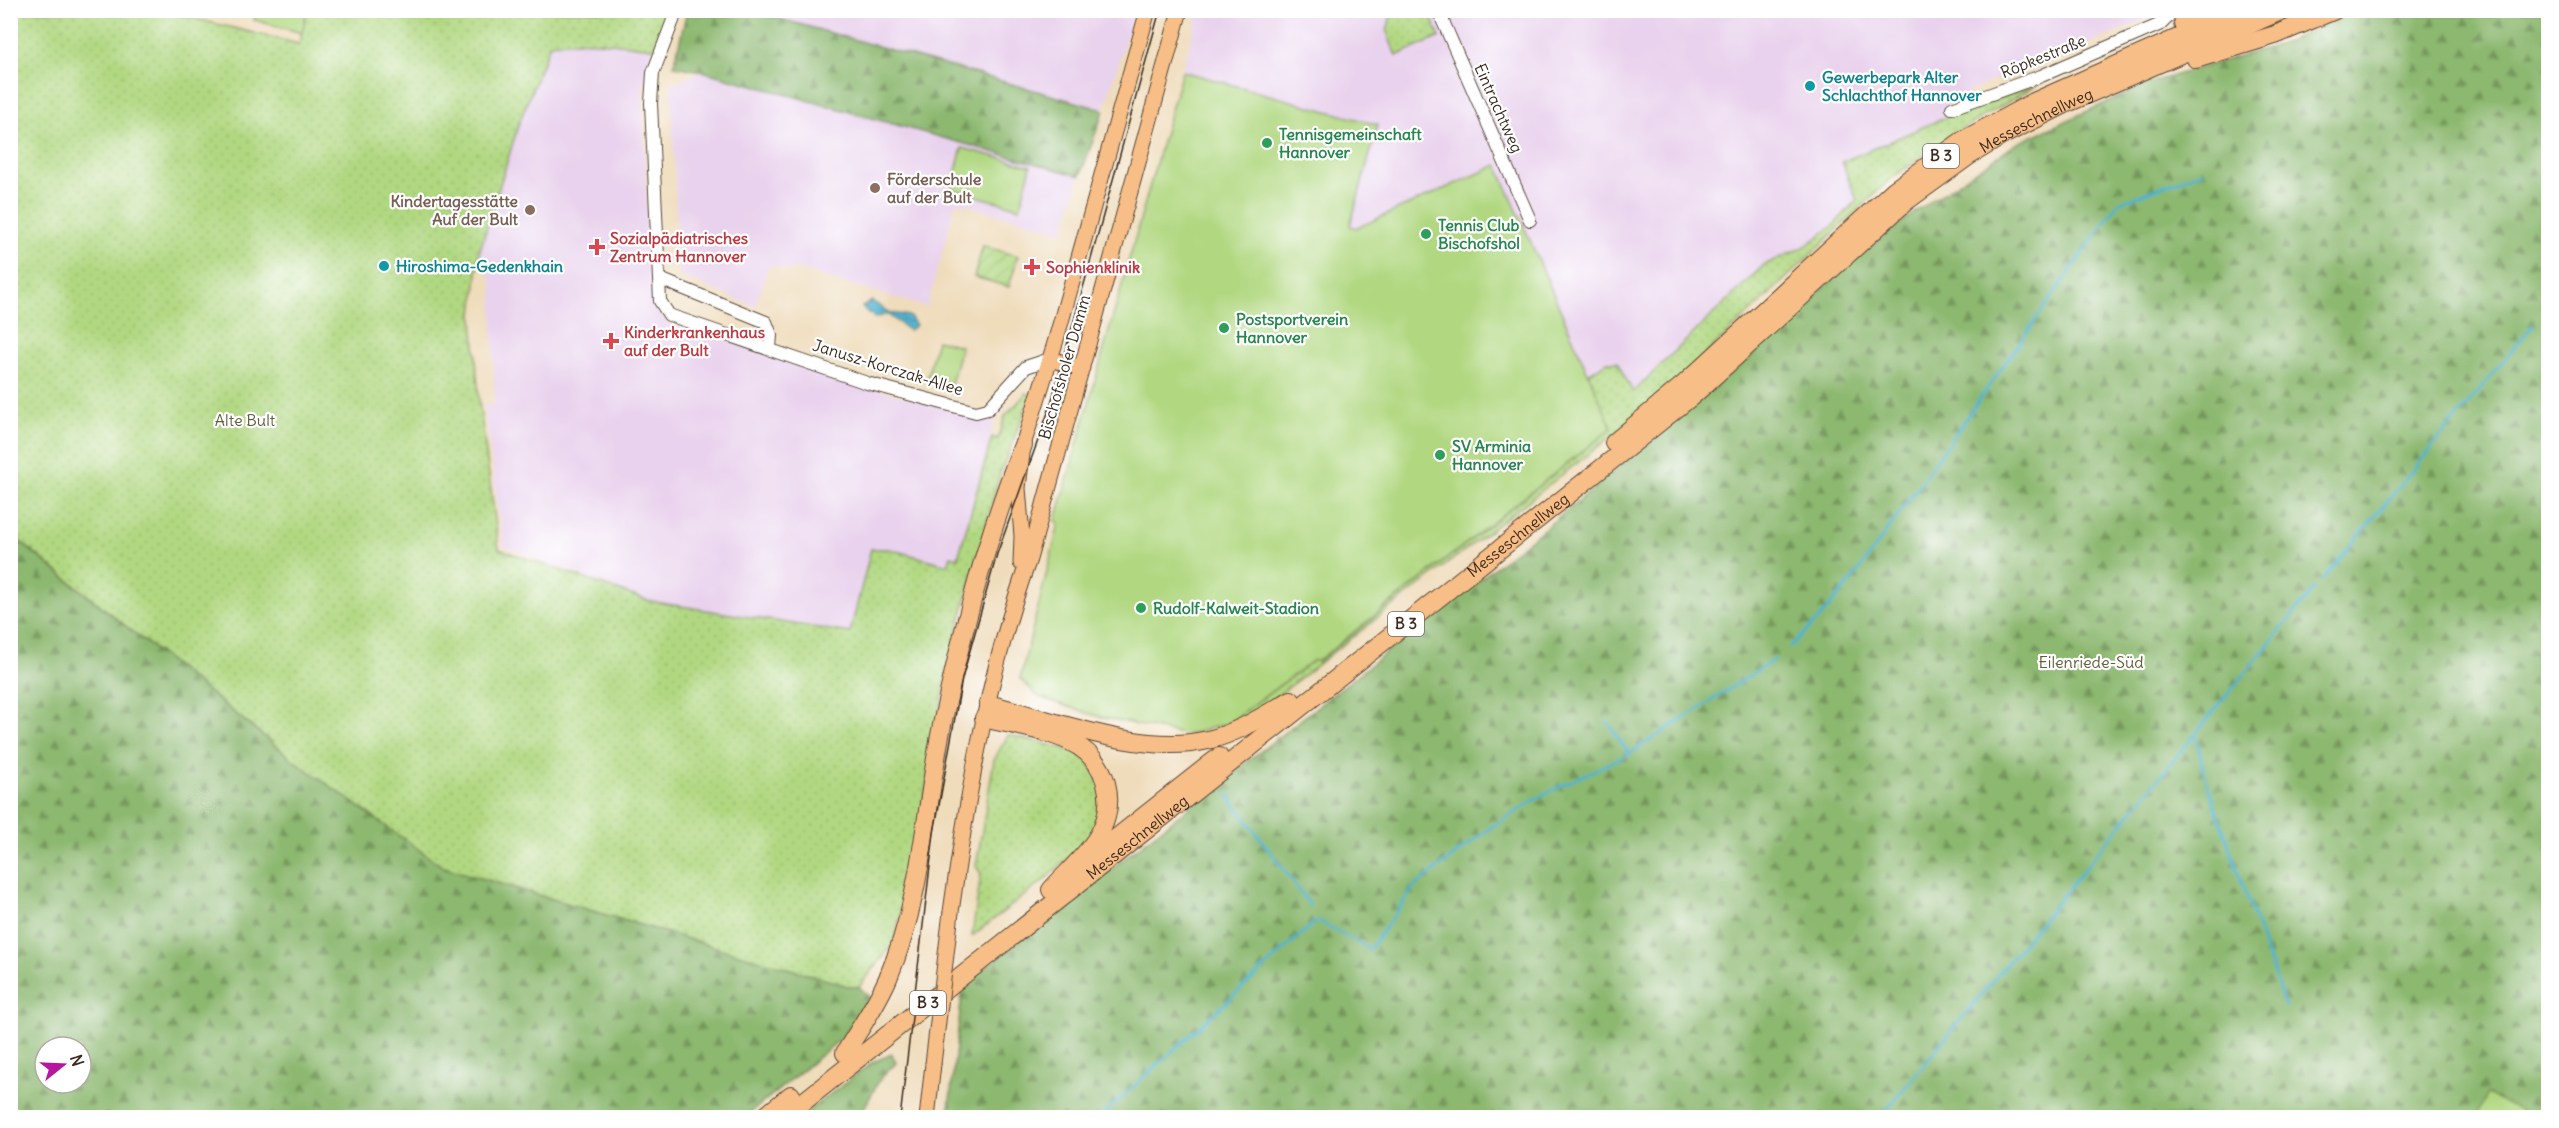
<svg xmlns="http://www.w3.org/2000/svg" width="2559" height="1128" viewBox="0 0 2559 1128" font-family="Delius,sans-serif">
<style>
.built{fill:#e9d2ed}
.grass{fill:url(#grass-dots);stroke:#768150;stroke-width:1.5}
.forest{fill:url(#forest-firs);stroke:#647146;stroke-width:1.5;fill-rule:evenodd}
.garden{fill:url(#garden-furrows);stroke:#768150;stroke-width:1.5}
.pitch{fill:#b1d881;stroke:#768150;stroke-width:1.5}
.water{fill:url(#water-ripples);stroke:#456f76;stroke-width:1.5}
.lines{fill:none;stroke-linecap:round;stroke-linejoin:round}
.stream{stroke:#4fb4ce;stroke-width:3}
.minor-casing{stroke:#564536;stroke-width:14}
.major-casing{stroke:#564536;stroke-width:17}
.highway-casing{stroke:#564536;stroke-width:20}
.minor{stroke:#fff;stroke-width:12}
.major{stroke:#f7be87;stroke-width:15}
.highway{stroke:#f7be87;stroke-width:18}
.tram{stroke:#3b2a1e;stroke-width:1.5}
.major-bridge-casing{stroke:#564536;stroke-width:17;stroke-linecap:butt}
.major-bridge{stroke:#f7be87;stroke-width:15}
.culture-dot{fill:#0f9aa8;stroke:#fff;stroke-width:2}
.leisure-dot{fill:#2e9e5b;stroke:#fff;stroke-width:2}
.education-dot{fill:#8d6e63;stroke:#fff;stroke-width:2}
.health-dot{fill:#e0444e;stroke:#fff;stroke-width:2}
.labels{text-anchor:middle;stroke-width:4.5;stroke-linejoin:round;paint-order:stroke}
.shield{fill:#fff;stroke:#766a62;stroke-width:1.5}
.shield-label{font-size:15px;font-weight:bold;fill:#3b2a1e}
.street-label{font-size:16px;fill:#3b2a1e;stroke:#fff}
.culture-label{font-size:16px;font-weight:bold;fill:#0d838f;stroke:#fff;text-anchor:start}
.leisure-label{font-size:16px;font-weight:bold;fill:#27864d;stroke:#fff;text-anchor:start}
.education-label{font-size:16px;font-weight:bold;fill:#785e54;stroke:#fff;text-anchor:start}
.health-label{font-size:16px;font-weight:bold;fill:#be3a42;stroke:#fff;text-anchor:start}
.park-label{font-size:16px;fill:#5e5e3c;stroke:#fff}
</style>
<defs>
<pattern id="grass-dots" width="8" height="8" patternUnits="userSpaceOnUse" patternTransform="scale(1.5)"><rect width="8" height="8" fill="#b1d881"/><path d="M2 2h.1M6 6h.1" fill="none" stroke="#99ba6f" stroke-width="1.8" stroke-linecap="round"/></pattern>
<pattern id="forest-firs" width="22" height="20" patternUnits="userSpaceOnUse" patternTransform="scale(1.5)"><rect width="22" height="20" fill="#8cb86f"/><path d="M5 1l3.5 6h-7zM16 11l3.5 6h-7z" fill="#74965b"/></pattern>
<pattern id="garden-furrows" width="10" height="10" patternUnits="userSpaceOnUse" patternTransform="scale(1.5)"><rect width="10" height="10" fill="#b1d881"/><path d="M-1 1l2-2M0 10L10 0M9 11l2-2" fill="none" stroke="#99ba6f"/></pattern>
<pattern id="water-ripples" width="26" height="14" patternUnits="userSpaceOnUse" patternTransform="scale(1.5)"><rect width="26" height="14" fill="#4fb4ce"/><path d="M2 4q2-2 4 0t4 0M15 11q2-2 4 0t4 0" fill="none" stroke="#4393a7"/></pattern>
</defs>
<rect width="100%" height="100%" fill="#fff"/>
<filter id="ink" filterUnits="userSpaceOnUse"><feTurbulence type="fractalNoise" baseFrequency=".0167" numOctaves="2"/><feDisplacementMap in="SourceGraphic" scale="12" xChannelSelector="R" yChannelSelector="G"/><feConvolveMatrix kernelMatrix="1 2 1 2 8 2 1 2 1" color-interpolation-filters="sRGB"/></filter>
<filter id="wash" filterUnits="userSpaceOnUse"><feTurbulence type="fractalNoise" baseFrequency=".008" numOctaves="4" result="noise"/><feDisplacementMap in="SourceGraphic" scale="24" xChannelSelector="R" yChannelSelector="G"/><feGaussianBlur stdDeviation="1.35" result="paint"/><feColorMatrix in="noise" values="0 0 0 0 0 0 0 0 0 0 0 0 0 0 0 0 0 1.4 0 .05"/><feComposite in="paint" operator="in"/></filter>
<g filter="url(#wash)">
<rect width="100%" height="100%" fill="#efdcbb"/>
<path class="built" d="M1442,10L1447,20L1469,10L2164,11L2031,70L2008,79L1994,80L1947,103L1952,114L1842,161L1857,200L1833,226L1804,247L1763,265L1633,393L1620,367L1607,362L1588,374L1497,165L1357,228L1350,226L1377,125L1182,71L1199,11Z
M753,11H1134L1104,110Z
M583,40L616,41L654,48L643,88L646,182L653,299L667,321L866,386L975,415L994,407L997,412L958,558L948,566L889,549L850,633L649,601L503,546L484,403L495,405L492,283L479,253L519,123L550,44Z
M702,71L1080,176L1063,232L956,202L927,307L794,268L793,271L769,265L755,307L679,275L671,84Z"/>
<path class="grass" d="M10,11H164L299,44L307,11H669L654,48C618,44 586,38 550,44L519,123L479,253L473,316L479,401L499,549L649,601L850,633L871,549H889L948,565L951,556L958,558L992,437L998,439L1005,416L1027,393L1031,395L999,477L948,666L914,853L894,943L859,987H851L443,867L296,762L11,534Z
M1392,11H1428L1440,37L1396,56L1387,32Z
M2042,82L1957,132L1888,181L1677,382L1622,428L1251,716L1229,723L1314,660L1317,662L1612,428L1588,374L1607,362H1617L1633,392L1764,265L1804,247L1833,226L1857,200L1842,162L1983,101H1994Z
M1008,735L1075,751L1087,758L1104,793L1092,836L1042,882L972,936L981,874L976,866L994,760Z"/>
<path class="forest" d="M687,10L753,11L1104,110L1080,176L702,71L674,66Z
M2358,11H2548V1117L948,1118L963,985L1559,517L1745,362L1848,265L1915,212L2018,143L2149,83L2281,44Z
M10,534L296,762L443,867L851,987H859L870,997L842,1038L745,1117H11ZM45,1047H81V1083H45Z
M892,1054L896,1063L880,1079L859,1117H800L873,1062Z"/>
<path class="garden" d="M983,246L1018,256L1009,287L974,277Z"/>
<path class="pitch" d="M257,10L307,11L302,33L254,20Z
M1182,71L1378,125L1350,226L1357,228L1497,165L1612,428L1316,662L1314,660L1229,723L1187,735L1100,717L1039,697L1020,679L1059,524L1056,520Z
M962,148L1031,166L1020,208L951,189Z
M937,340L961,346L951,384L927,378Z
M2487,1094L2520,1110L2517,1117H2476Z"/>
<path class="water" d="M872,301L890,313L909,316L916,325L909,330L887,314L875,318L862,307Z"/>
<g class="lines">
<path class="stream" d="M2322,580L2533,325
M1790,647L1818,620L1853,579L2118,203L2202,172
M1608,722L1629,754
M2195,734L2207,783L2285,1006
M1228,795L1310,905
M1099,1118L1317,920L1370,949L1414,887L1490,828L1546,793L1629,754L1774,660
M1880,1118L2315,588"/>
</g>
</g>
<g filter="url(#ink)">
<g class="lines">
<g class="minor-casing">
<path id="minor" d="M677,10L653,73L651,103L660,301L669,315L867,383L976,412L988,409L1026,367L1050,359
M1438,10L1530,220
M1952,108L2041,76L2161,24L2175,10
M660,279L766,322L771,335L770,348"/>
</g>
<g class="major-casing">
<path id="major" d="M1050,359L1082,368
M1021,563L1022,536L1018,488L1023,445L1055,343L1148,10
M951,912C968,793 988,672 1029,559L1180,10
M927,1118L933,1064"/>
</g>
<g class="highway-casing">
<g id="highway">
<path d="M2183,24L2208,10"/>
<path d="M2196,59L2275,35L2335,10"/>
<path d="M1614,443L1682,386L1894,190L1962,141L2034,102L2241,10"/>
<path d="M988,704C1053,720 1143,756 1208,740C1238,733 1265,715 1291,700"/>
<path d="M984,718C1012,725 1043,729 1069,741C1108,759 1119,802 1097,838C1085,857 1066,873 1051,890"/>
<path d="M1067,877L1219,757"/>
<path d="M845,1053C860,1028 877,1004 888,978C923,896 925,806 943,720C963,627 988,533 1023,445"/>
<path d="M763,1118L791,1095"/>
<path id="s1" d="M783,1118L1641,437L1692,396L1905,202L1970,155L2005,134L2067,103L2283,10"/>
</g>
</g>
<use href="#minor" class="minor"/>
<use href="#major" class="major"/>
<use href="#highway" class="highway"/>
<path class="tram" d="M900,1118L934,833L962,679L997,554L1050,407L1160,10"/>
<g class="major-bridge-casing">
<path id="major-bridge" d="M933,1064L951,912"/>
</g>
<use href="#major-bridge" class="major-bridge"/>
</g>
</g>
<g class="culture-dot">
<circle cx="1810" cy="86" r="6"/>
<circle cx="384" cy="266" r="6"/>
</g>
<g class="leisure-dot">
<circle cx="1267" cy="143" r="6"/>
<circle cx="1426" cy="234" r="6"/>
<circle cx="1224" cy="328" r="6"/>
<circle cx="1440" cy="455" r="6"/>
<circle cx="1141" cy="608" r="6"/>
</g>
<g class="education-dot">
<circle cx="875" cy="188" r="6"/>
<circle cx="530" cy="210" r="6"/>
</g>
<g class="health-dot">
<path d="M594 238h6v6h6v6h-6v6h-6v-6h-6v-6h6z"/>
<path d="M1029 258h6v6h6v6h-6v6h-6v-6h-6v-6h6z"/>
<path d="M608 332h6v6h6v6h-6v6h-6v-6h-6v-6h6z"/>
</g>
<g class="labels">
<g class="shield">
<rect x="1923" y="144" width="36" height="24" rx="4.5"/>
<rect x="1388" y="612" width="36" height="24" rx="4.5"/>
<rect x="910" y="991" width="36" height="24" rx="4.5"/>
</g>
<g class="shield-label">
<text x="1941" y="161">B 3</text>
<text x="1406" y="629">B 3</text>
<text x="928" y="1008">B 3</text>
</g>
<g class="street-label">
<text transform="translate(2043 56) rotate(-22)" y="6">Röpkestraße</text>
<text transform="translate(1499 108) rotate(66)" y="6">Eintrachtweg</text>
<text dy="6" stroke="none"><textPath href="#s1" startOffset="1604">Messeschnellweg</textPath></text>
<text transform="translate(888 367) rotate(17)" y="6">Janusz-Korczak-Allee</text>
<text transform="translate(1064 367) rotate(-74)" y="6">Bischofsholer Damm</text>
<text dy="6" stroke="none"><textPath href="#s1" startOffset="938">Messeschnellweg</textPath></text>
<text dy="6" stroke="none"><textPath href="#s1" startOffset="452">Messeschnellweg</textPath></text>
</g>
<g class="culture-label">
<text x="1822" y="83">Gewerbepark Alter<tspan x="1822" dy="18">Schlachthof Hannover</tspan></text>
<text x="396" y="272">Hiroshima-Gedenkhain</text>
</g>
<g class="leisure-label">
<text x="1279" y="140">Tennisgemeinschaft<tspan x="1279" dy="18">Hannover</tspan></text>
<text x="1438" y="231">Tennis Club<tspan x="1438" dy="18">Bischofshol</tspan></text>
<text x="1236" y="325">Postsportverein<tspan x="1236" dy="18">Hannover</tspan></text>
<text x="1452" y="452">SV Arminia<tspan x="1452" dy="18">Hannover</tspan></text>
<text x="1153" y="614">Rudolf-Kalweit-Stadion</text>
</g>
<g class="education-label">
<text x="887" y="185">Förderschule<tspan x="887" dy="18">auf der Bult</tspan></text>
<text x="518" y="207" text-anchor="end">Kindertagesstätte<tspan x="518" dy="18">Auf der Bult</tspan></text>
</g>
<g class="health-label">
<text x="610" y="244">Sozialpädiatrisches<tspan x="610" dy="18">Zentrum Hannover</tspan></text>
<text x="1046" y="273">Sophienklinik</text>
<text x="624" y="338">Kinderkrankenhaus<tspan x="624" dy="18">auf der Bult</tspan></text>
</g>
<g class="park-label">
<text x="245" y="426">Alte Bult</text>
<text x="2091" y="668">Eilenriede-Süd</text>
</g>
</g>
<rect width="2559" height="1128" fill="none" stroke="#fff" stroke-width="36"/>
<g transform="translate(63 1065) rotate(72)"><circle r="28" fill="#ffffff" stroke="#b1aaa5" stroke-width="1.5"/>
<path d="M0-4.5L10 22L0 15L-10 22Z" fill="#b5179e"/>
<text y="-9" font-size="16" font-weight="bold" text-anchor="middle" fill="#3b2a1e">N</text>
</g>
</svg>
